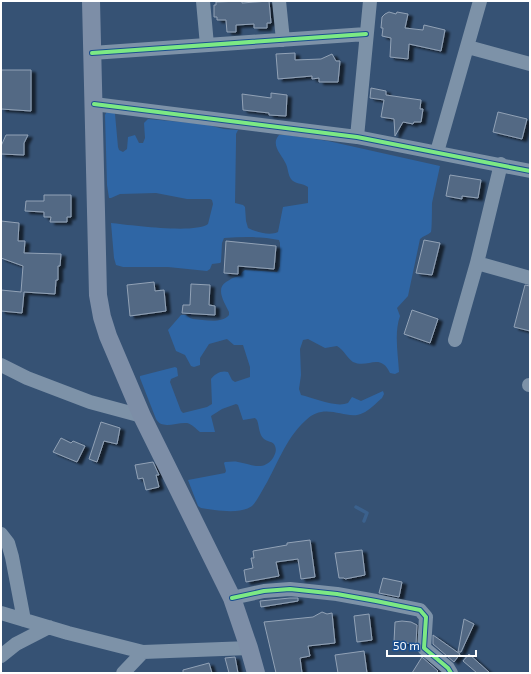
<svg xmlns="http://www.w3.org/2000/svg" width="531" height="674" viewBox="0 0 531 674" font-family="'Exo 2',sans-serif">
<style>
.green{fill:#2f66a5}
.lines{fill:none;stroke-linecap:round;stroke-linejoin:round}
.stream{stroke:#3b618d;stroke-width:3.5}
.building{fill:#526984;stroke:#92a2b6;filter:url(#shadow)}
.minor{stroke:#7d92a8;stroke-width:14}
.major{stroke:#7d8ea7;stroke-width:18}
.cycleway-casing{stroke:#1b4f8f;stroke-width:6}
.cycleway{stroke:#7ce984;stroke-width:4}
</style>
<defs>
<filter id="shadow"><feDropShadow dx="4.5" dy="2.5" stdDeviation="1" flood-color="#0009"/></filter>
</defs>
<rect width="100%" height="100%" fill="#365274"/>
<path class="green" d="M107,111H113L115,114L118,147L119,150L123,152L127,149L128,137L135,135L139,143H143L145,138L144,123L148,119L204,124L224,129L238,130L236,134V142L235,203L243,205L245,207L246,221L248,228C256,232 270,236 278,232L283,207L308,203V187C303,183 294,184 291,179C288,175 288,168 286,164C282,155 270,145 279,135H287L328,141L440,166L432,203C432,206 432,231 431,232C428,235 423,236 420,239L408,296L397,308L400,316C394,333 398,354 399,372L395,374L390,373C380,352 368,369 353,362C348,359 344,350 337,346L325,348L308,339L303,340L300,349L301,375L299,389L301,395C314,398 336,408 348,403L352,397L361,401L383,391L384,394L382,398C376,403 370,410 363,413C346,422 326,400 305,421C285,439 276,468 262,491C259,496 256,502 252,506C239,515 215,510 201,508L198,506L188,480L225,473L226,471L224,463L225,462C229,462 234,461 238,462C251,464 263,472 273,458C275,454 277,451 275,446C274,441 266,442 263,438C259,434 259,425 257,420L255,418L243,420L238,405L236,404L222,409L211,416L215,432H200C196,429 192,424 187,423C176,422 162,430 156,419L140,378V376L175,367L177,368L178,376L171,379L170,382L181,411L183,413L207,407L212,404L211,379C215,374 221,370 228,372L232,380L235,382L250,377V367L243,345H234L227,339L209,344L200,358V365L194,367L191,366L185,355L176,351L168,330L181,315H186L190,318L193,319C204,320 222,324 229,315V312C225,303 215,289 226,282C233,278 231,278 240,276L242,272L245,270L277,272L280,266V243L279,240C261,236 242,237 224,238L222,243L221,262L220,263L212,264L210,269L207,271L168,267H123L116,265L114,258L111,223C130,225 195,234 208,224L213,204L212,200L210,199H187L156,193L120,194L111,198H109L107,185L105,115Z"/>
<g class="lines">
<path class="stream" d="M356,507L367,513L364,521"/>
</g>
<path class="building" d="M242,1V3L269,1L271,23H267V28H254V24L236,25V32H227L226,20H217V17H214V5H216V2Z
M389,12L396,14L397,12L408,14L405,28L423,30L424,25L445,30L441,51L409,44L408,59L390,57L391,38L382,36L383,28H381L382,17L385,14Z
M295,53V60L321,59L332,54L336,61H340L338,82H319V78L312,79V76L278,79L276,54Z
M1,70H31V111L1,109Z
M371,88L386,91V95L421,100L420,109H423L421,122H414L413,124L403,122L395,136L394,119L381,117L384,100L370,98Z
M271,93L287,95L286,116L269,115V113L243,110L242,94L271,98Z
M498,112L527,119L522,139L493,132Z
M6,135H28L24,143V155L1,154V146Z
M450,175L481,180L478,198L462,196V199L446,196Z
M44,195H71V217H67V222H50L51,217H44V212L25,211L26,201H44Z
M1,221L19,223L18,241H25L24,253L61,254L60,266H58V280H56L55,294L24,292L22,313L1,311V290L21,292L23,266L1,258Z
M424,240L440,243L432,275L416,273Z
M226,241L276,246L274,269L238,266V274L224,273Z
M154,282L155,291L164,290L166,311L130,316L127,285Z
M191,284L210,285L209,305L215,306V315L182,313L183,305H190Z
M525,285L530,286V331L514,327Z
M412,310L438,319L430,343L404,334Z
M101,422L120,428L117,444L104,441L97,462L89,459Z
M61,438L71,443L73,441L85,446L77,462L53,452Z
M153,462L159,475H156L159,487L146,490L143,478L138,479L135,465Z
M310,540L315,577L301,579L298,559L276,562L279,576L246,582L244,570L253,568L251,558H254L253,551L287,545V543Z
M362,550L365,575L345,579L344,578H339L335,553Z
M383,578L402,582L399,597L379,593Z
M290,598H298V601L261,607L260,601Z
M322,612L327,614L332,613L335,643L308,646L310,656L300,658L302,673H276L264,622L313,617Z
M369,614L372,640L357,642L354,616Z
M464,619L474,624L461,652H458Z
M402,621L411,622L417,625L416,644L394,642L395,622Z
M433,635L460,654L454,662L433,644Z
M364,651L367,673H338L335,655Z
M469,654L490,673H477L463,661Z
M235,657L238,673H229L225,658Z
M422,657L438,671L436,673H412Z
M209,663L212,673H183V670Z"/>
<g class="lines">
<path class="minor" d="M203,1L207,45
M279,1L283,40
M468,47L530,64
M92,53L366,34
M94,104L357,137L530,171
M357,137L370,1
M437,152L480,1
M477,263L530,278
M455,340L477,263L501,164
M1,365L27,378L90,402L142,416
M529,385H530
M1,534L8,543L12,557L24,620
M232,598L264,591L290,589L337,594L376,601L420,610L426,617L424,648L448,668L451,673
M1,613L68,633L143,652L249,648
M1,656L16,644L49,627
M123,673L143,652"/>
<path class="major" d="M91,1L98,295L102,317L108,336L142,416L232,598L249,648L256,673"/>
<g class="cycleway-casing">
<path id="cycleway" d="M92,53L366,34
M94,104L357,137L530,171
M232,598L264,591L290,589L337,594L376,601L420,610L426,617L424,648L448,668L451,673"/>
</g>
<use href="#cycleway" class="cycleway"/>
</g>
<rect width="531" height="674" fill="none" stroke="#ffffff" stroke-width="4"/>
<path d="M387 650v6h89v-6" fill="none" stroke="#ffffff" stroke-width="2"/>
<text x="393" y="650" font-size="12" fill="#ffffff" stroke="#1b4f8f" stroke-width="3" paint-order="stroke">50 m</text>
</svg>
